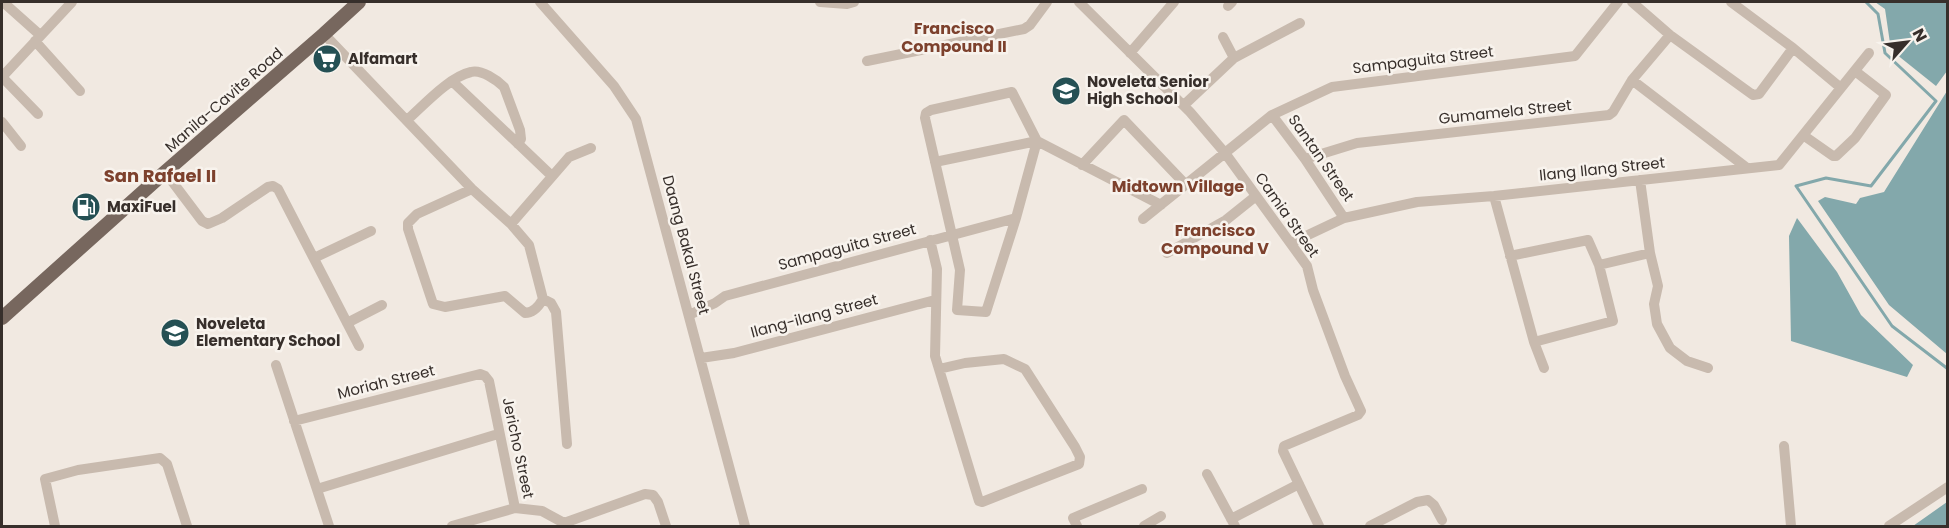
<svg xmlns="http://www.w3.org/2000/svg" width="1949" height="528" viewBox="0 0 1949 528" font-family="Poppins,sans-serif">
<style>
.water{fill:#83a8ab}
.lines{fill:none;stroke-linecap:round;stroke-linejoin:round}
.stream{stroke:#83a8ab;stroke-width:3}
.minor{stroke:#c8baae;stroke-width:10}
.major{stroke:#77675e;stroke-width:14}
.labels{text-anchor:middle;stroke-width:5;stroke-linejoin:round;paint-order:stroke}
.poi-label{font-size:15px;font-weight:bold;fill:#372f2b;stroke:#f8f3ed;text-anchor:start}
.street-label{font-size:15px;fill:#372f2b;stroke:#f8f3ed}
.neighbourhood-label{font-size:16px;font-weight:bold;fill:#7d412d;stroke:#f8f3ed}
.quarter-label{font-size:18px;font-weight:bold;fill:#7d412d;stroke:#f8f3ed}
</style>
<rect width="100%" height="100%" fill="#f1e9e1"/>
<path class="water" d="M1875,2H1947V71L1936,86L1891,50L1885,9Z
M1947,91V354L1889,305L1818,201L1825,197L1856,204L1860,198L1884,192Z
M1797,218L1837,272L1861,315L1913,365L1907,377L1791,341L1789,236Z
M1947,502V526H1913Z"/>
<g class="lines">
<path class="stream" d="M1866,2L1878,14L1885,53L1936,101L1871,186L1826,178L1796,186L1892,326L1948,369"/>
<path class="minor" d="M3,2L40,35
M540,2L614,86L636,119L745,526
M820,2L847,4L854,2
M1079,2L1190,112L1225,153L1307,266L1313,290L1345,376L1361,411L1358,415L1284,446L1283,451L1319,526
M1632,2L1670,35L1753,95L1759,94L1793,48
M1731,2L1793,48L1841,88
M1228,6L1232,2
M324,34L472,189L511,224L529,245L543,299L551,303L556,312L567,444
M1223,37L1234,58
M35,41L80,91
M1130,53L1174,2
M867,61L1024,29L1030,25L1047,2
M1632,80L1747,168
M452,81L552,176
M1012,92L1037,141L1016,218L986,312L957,310L960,270L925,118L926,113L931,110Z
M1184,105L1234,58L1300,23
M38,114L2,77L72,2
M1272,115L1305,159L1344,218
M407,120C424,105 449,77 471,72C481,69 497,80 504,87L520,130L521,139L518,144
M2,122L21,146
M1803,135L1833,156H1836L1855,138L1886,95L1855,71
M1037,141L1161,205
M1305,159L1357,143L1609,115L1613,112L1632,80L1670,35
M935,162L1037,141
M1082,165L1124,120L1186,185
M165,172L202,221L208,224L222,218L268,187L273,186L278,189L359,346
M1640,180L1650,253L1658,286L1654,304L1657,324L1670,348L1687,361L1708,368
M472,189L417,214L408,223V229L433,304L445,307L505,296L525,313C534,313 539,306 543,299
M1494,196L1534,342L1544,368
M1143,219L1272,115L1332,87L1575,56L1618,2
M511,224L569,157L591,148
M930,240L937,269L935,356L939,369L979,501L982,502L1079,464L1080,457L1075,447L1025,369L1004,359L965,363L939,369
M1291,243L1344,218L1417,202L1494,196L1779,165L1869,53
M1167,253L1226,220L1256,196
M1510,256L1588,240L1599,265L1613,321L1534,342
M314,258L371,231
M1599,265L1650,253
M689,315L715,303L725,296L1016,218
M347,323L382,305
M701,358L734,353L935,300
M276,365L329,526
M294,421L480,374L485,376L489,381L515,508L542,511L564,523L565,526
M1784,446L1791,526
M1207,474L1235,526
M317,489L498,434
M1231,519L1299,484
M564,523L645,494L653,495L658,502L666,526
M55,526L45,479L78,470L160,458L167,464L187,526
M452,526L515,508
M1077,526L1073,518L1142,489
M1144,526L1161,516
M1370,526L1417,502L1428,500L1434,505L1442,520
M1889,526L1948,487"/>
<path class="major" d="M2,318L164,173L324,34L359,2"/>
</g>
<defs>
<g id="supermarket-disc" transform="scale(1.5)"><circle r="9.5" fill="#255054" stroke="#f8f3ed"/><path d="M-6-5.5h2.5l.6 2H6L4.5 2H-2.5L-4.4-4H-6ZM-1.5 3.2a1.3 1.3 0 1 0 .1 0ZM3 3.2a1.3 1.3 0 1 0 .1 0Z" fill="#fff"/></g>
<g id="school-disc" transform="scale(1.5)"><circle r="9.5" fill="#255054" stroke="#f8f3ed"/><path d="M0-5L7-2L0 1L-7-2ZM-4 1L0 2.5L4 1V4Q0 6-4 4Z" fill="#fff"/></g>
<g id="fuel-disc" transform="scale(1.5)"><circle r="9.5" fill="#255054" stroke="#f8f3ed"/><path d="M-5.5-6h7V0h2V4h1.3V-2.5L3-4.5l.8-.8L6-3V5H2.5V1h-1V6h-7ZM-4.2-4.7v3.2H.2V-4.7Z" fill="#fff"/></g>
</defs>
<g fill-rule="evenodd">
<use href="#supermarket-disc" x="327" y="59"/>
<use href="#school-disc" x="1066" y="91"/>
<use href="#fuel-disc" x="86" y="207"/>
<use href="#school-disc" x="175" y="333"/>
</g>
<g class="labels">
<g class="poi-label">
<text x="348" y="64">Alfamart</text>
<text x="1087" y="87">Noveleta Senior<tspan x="1087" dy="17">High School</tspan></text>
<text x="107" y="212">MaxiFuel</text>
<text x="196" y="329">Noveleta<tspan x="196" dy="17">Elementary School</tspan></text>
</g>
<g class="street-label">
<text transform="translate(1423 60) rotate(-7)" y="5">Sampaguita Street</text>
<text transform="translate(224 100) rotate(-41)" y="5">Manila-Cavite Road</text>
<text transform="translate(1505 112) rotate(-6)" y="5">Gumamela Street</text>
<text transform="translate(1321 158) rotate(55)" y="5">Santan Street</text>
<text transform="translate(1602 169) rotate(-6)" y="5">Ilang Ilang Street</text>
<text transform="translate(1287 215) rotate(55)" y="5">Camia Street</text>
<text transform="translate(686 245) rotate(75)" y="5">Daang Bakal Street</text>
<text transform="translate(847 247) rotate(-15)" y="5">Sampaguita Street</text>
<text transform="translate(814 316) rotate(-15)" y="5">Ilang-ilang Street</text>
<text transform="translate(386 382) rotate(-14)" y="5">Moriah Street</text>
<text transform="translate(518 448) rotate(78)" y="5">Jericho Street</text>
</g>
<g class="neighbourhood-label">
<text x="954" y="34">Francisco<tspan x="954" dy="18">Compound II</tspan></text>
<text x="1178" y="192">Midtown Village</text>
<text x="1215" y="236">Francisco<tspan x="1215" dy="18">Compound V</tspan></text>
</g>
<g class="quarter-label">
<text x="160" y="182">San Rafael II</text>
</g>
</g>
<rect width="1949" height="528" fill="none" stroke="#372f2b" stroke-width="6"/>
<g transform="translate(1907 42) rotate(62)" stroke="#f8f3ed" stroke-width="4.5" paint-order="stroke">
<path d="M0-4.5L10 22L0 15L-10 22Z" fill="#372f2b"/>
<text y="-9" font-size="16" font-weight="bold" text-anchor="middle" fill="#372f2b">N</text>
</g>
</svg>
